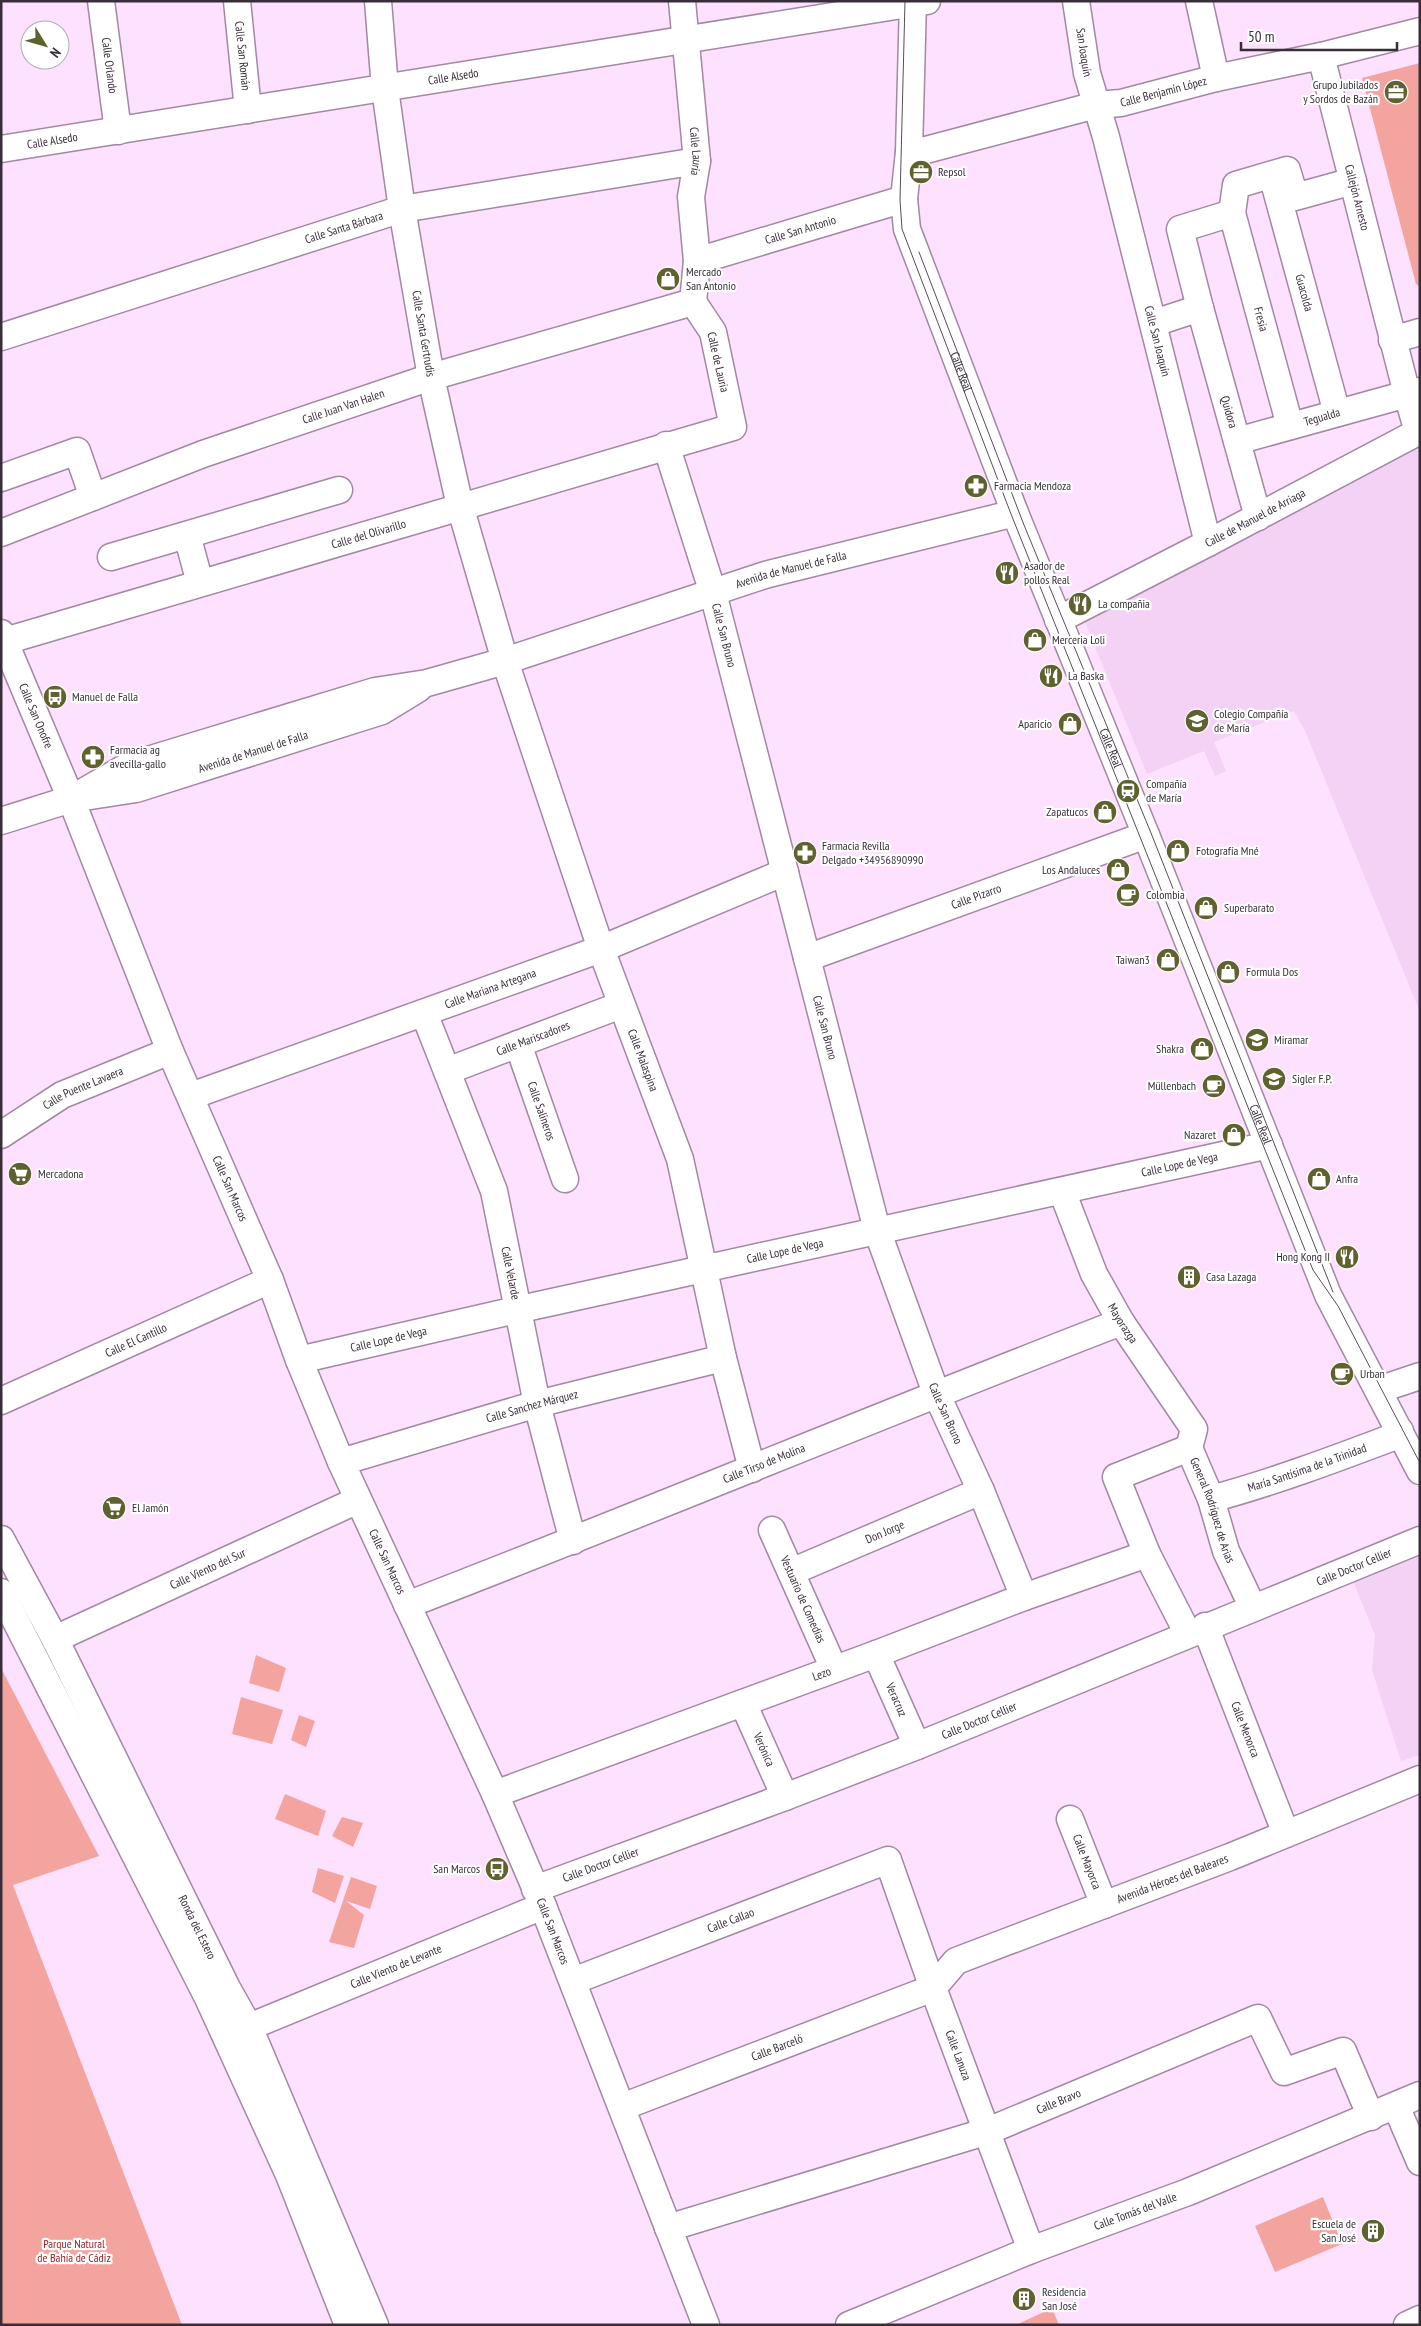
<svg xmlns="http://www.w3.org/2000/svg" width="1421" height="2326" viewBox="0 0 1421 2326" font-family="'PT Sans Narrow',sans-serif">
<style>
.built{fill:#f3d2f5}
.green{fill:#f4a49f}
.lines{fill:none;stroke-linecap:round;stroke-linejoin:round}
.minor-casing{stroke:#a288a3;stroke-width:29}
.minor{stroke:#fff;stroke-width:26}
.tram{stroke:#594c5a;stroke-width:1}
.labels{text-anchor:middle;stroke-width:4.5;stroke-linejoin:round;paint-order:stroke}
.street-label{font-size:12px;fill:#382e39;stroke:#fff}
.poi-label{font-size:12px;fill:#382e39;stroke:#fff;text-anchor:start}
.park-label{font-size:12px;fill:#982229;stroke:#fff}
</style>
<rect width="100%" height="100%" fill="#fde1fe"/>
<path class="built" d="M1420,444V1012L1305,731L1294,711L1214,742L1226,771L1215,776L1204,751L1147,774L1085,622Z
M1420,1555V1755L1401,1761L1372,1670L1375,1635L1353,1581Z"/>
<path class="green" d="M1420,63V287L1416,284L1362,78Z
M256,1655L286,1668L279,1692L249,1683Z
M1,1668L99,1856L13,1885L182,2325H1Z
M241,1697L283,1710L272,1744L232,1734Z
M299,1715L315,1721L306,1747L291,1740Z
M285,1794L326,1811L318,1836L275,1819Z
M342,1817L363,1823L353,1847L332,1836Z
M318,1868L344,1876L335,1903L312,1892Z
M351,1877L377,1886L370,1909L346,1901L364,1915L354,1948L329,1942Z
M1323,2197L1342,2244L1275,2272L1255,2226Z
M1052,2308L1059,2325H1016Z"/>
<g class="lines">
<g class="minor-casing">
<g id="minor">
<path id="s1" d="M101,1L118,131"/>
<path id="s2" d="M237,1L248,110"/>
<path id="s3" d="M378,1L385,89L402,209L431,377L460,506L505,661L601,949L680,1159L723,1358L752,1469"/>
<path id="s4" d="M682,1L697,161L691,197L697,261L693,302"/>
<path id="s5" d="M913,1L909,152L904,199L907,229L1015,513L1146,835L1328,1295L1420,1471"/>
<path id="s6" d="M1076,1L1087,73L1106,137L1208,543"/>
<path d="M1199,1L1216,78"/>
<path id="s7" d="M1321,56L1407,394L1420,391"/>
<path id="s8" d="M1,149L927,1"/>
<path id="s9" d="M909,152L922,151L1096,105L1121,103L1216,78L1321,56L1420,31"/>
<path id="s10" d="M1272,175L1337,413"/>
<path id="s11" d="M1232,213L1290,426"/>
<path id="s12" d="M697,261L904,199"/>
<path d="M1154,323L1200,308"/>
<path id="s13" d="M1,337L402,209L697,161"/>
<path d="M1392,340L1420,332"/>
<path id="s14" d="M666,445L713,593L877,1230L936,1393L981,1491L1024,1597"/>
<path d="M1,478L77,451L93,497"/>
<path d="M1258,517L1200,308L1180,229L1232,213L1236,185L1287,170L1295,197L1353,181"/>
<path id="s15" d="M1,533L203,454L431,377L693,302"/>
<path d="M187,535L200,583"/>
<path d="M111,557L339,490"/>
<path id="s16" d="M1058,620L1208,543L1418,432L1407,394L1237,441"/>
<path id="s17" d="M1,633L71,799L170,1051L270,1280L299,1360L341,1462L495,1794L543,1906L706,2325"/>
<path id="s18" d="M5,641L733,427L713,332L693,302"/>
<path id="s19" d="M71,799L128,766L375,691L427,683L505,661L765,575L1015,513"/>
<path id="s20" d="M1,821L71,799L136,789L382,711L418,689"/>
<path id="s21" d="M807,958L1146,835"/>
<path id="s22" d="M424,1013L494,1191L537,1404L573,1541"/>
<path id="s23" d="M518,1044L565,1179"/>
<path id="s24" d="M447,1071L621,1005"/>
<path id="s25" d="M191,1096L601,949L785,872"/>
<path id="s26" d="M1,1135L62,1095L170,1051"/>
<path id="s27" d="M1062,1191L1094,1274L1121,1322L1194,1429L1189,1448"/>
<path id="s28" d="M299,1360L516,1310L1269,1145"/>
<path d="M1378,1390L1420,1376"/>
<path id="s29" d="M1,1401L270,1280"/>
<path id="s30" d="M341,1462L537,1404L723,1358"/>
<path id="s31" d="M1211,1499C1274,1482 1335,1459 1396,1436L1400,1431"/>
<path id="s32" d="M772,1530L834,1669"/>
<path id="s33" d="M1,1539L55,1639L227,1988L249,2027L375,2325"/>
<path id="s34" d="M791,1572L981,1491"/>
<path d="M1,1592L208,1998L289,2175L348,2325"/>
<path id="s35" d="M407,1605C646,1513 882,1414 1121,1322"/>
<path id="s36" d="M1205,1626L1286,1834"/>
<path id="s37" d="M1188,1634L1147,1554L1116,1477L1189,1448L1211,1499L1226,1551L1253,1608"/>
<path id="s38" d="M55,1639L358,1500"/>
<path id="s39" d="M876,1654L917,1746"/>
<path id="s40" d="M743,1703L785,1797"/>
<path id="s41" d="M495,1794L876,1654L1024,1597L1147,1554"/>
<path id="s42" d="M1070,1819L1104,1905"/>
<path id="s43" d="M535,1889L785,1797L917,1746L1420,1540"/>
<path id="s44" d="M573,1981L888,1860L933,1988L1031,2250"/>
<path id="s45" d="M249,2027L543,1906"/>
<path d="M1396,2106L1420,2162"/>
<path id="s46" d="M622,2107L933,1988L956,1961L1230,1857L1420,1779"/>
<path id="s47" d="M668,2228L988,2131L1258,2018L1284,2072L1343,2051L1371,2117"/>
<path id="s48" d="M849,2325L1031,2250L1188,2192L1420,2095"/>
<path d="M1407,2325L1420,2319"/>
</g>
</g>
<use href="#minor" class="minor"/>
<path class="tram" d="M905,1L900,200L902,229L1011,514L1313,1270L1338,1306L1420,1463
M919,252L1024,525L1151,833L1333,1292"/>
</g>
<defs>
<g id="office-disc" transform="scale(1.25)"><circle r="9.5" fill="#5f622f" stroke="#fff"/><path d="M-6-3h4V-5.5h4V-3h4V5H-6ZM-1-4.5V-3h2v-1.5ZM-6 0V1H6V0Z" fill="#fff"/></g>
<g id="shop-disc" transform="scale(1.25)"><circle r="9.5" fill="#5f622f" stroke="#fff"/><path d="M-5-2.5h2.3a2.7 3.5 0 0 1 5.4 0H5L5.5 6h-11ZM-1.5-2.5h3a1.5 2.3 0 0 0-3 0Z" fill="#fff"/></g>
<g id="pharmacy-disc" transform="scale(1.25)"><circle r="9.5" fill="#5f622f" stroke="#fff"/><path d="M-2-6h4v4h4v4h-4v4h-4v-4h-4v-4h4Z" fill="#fff"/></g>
<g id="restaurant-disc" transform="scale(1.25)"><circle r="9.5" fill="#5f622f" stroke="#fff"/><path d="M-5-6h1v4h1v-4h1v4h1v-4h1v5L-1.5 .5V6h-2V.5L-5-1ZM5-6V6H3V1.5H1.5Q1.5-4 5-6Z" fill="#fff"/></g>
<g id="bus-disc" transform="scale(1.25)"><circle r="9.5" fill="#5f622f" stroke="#fff"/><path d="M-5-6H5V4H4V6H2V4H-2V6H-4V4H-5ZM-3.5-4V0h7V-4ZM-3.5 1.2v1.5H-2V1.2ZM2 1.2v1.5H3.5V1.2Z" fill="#fff"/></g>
<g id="school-disc" transform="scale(1.25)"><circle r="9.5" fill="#5f622f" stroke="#fff"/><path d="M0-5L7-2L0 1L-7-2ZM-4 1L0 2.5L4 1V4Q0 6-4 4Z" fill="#fff"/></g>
<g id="station-disc" transform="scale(1.25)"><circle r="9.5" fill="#5f622f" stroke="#fff"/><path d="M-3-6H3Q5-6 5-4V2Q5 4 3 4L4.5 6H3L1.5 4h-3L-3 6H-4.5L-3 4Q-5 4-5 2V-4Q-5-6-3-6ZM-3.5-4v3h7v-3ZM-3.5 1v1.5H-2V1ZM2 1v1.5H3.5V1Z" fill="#fff"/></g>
<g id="cafe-disc" transform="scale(1.25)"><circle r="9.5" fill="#5f622f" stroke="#fff"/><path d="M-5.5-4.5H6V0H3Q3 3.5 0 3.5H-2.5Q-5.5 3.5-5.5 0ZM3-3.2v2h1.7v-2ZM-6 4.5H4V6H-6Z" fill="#fff"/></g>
<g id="supermarket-disc" transform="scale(1.25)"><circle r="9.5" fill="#5f622f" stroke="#fff"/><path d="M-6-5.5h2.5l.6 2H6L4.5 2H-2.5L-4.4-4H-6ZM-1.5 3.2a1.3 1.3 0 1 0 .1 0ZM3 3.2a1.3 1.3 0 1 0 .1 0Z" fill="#fff"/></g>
<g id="building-disc" transform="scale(1.25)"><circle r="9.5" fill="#5f622f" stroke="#fff"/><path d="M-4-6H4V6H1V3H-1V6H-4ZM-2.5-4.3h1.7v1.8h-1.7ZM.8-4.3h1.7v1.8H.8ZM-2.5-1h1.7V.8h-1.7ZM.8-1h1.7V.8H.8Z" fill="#fff"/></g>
</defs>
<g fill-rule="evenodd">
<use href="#office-disc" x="1396" y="92"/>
<use href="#office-disc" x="921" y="172"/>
<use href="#shop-disc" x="668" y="279"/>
<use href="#pharmacy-disc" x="976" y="486"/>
<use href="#restaurant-disc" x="1007" y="573"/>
<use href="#restaurant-disc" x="1080" y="604"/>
<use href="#shop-disc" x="1035" y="640"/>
<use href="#restaurant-disc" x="1051" y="676"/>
<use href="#bus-disc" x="55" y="697"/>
<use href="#school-disc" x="1197" y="721"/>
<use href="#shop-disc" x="1070" y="724"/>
<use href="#pharmacy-disc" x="93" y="757"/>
<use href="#station-disc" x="1128" y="791"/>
<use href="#shop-disc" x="1105" y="812"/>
<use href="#shop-disc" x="1178" y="851"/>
<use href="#pharmacy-disc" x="805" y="853"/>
<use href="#shop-disc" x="1118" y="870"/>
<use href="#cafe-disc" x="1128" y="895"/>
<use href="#shop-disc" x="1206" y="908"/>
<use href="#shop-disc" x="1168" y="960"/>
<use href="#shop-disc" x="1228" y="972"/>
<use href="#school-disc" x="1257" y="1040"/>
<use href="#shop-disc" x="1202" y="1049"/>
<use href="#school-disc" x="1274" y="1079"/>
<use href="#cafe-disc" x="1214" y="1086"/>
<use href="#shop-disc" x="1234" y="1135"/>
<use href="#supermarket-disc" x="20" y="1174"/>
<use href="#shop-disc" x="1319" y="1179"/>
<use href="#restaurant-disc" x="1347" y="1257"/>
<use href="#building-disc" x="1189" y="1277"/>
<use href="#cafe-disc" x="1342" y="1374"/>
<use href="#supermarket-disc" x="114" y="1508"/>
<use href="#bus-disc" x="497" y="1869"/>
<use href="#building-disc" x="1373" y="2231"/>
<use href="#building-disc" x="1024" y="2299"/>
</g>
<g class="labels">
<g class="street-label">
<text dy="4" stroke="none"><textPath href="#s6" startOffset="52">San Joaquín</textPath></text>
<text dy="4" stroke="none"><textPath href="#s2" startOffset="55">Calle San Román</textPath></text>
<text dy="4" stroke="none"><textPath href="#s1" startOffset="65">Calle Orlando</textPath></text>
<text dy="4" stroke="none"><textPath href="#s8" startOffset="458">Calle Alsedo</textPath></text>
<text dy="4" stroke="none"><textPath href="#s9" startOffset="262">Calle Benjamín López</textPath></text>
<text dy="4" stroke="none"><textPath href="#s8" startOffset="52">Calle Alsedo</textPath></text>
<text dy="4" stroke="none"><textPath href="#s4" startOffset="151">Calle Lauria</textPath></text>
<text dy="4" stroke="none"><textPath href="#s7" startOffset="146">Callejón Arnesto</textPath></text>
<text dy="4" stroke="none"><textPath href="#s13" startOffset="360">Calle Santa Bárbara</textPath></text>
<text dy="4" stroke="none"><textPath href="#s12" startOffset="108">Calle San Antonio</textPath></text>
<text dy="4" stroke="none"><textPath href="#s10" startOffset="122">Guacolda</textPath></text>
<text dy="4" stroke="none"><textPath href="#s11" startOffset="110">Fresia</textPath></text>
<text dy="4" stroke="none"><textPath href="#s3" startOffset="336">Calle Santa Gertrudis</textPath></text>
<text dy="4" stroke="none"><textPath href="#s6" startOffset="350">Calle San Joaquín</textPath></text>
<text transform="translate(718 362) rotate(77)" y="4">Calle de Lauria</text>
<text dy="4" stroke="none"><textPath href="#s5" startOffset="381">Calle Real</textPath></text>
<text dy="4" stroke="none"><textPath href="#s15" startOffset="365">Calle Juan Van Halen</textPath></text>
<text transform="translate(1229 412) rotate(74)" y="4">Quidora</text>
<text transform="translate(1322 417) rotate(-16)" y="4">Tegualda</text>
<text dy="4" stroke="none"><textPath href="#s16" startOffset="222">Calle de Manuel de Arriaga</textPath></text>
<text dy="4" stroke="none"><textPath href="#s18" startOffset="379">Calle del Olivarillo</textPath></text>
<text dy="4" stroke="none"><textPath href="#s19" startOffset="758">Avenida de Manuel de Falla</textPath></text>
<text dy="4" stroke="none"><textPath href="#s14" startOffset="199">Calle San Bruno</textPath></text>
<text dy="4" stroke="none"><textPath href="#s17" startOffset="90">Calle San Onofre</textPath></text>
<text dy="4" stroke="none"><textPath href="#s5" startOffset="786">Calle Real</textPath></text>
<text dy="4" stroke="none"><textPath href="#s20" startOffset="262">Avenida de Manuel de Falla</textPath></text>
<text dy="4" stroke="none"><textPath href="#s21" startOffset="180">Calle Pizarro</textPath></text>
<text dy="4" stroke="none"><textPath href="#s25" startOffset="318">Calle Mariana Artegana</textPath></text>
<text dy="4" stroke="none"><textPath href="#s14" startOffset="604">Calle San Bruno</textPath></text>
<text dy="4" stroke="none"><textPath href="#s24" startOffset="92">Calle Mariscadores</textPath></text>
<text dy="4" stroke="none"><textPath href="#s3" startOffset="1096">Calle Malaspina</textPath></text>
<text dy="4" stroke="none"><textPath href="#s26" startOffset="95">Calle Puente Lavaera</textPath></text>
<text dy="4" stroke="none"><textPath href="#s23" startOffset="71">Calle Salineros</textPath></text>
<text dy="4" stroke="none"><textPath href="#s5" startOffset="1191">Calle Real</textPath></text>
<text dy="4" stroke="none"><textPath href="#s28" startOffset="902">Calle Lope de Vega</textPath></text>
<text dy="4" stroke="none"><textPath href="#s17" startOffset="601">Calle San Marcos</textPath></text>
<text dy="4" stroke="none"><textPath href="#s28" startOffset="498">Calle Lope de Vega</textPath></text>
<text dy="4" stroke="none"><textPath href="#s22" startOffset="275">Calle Velarde</textPath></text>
<text dy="4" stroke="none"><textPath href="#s27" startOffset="146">Mayorazga</textPath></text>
<text dy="4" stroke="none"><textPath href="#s29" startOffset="148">Calle El Cantillo</textPath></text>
<text dy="4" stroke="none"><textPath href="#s28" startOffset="92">Calle Lope de Vega</textPath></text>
<text dy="4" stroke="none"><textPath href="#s30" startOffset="199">Calle Sanchez Márquez</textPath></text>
<text dy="4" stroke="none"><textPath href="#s14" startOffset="1009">Calle San Bruno</textPath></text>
<text dy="4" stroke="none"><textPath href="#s35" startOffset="384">Calle Tirso de Molina</textPath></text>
<text dy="4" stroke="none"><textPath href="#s31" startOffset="101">María Santísima de la Trinidad</textPath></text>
<text dy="4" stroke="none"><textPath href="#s37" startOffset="318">General Rodríguez de Arias</textPath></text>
<text dy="4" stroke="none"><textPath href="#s34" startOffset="102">Don Jorge</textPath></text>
<text dy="4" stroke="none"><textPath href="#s17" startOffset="1006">Calle San Marcos</textPath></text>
<text dy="4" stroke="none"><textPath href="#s43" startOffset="880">Calle Doctor Cellier</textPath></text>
<text dy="4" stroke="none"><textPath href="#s38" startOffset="168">Calle Viento del Sur</textPath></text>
<text dy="4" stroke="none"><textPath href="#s32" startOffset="76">Vestuario de Comedias</textPath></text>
<text dy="4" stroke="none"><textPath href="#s41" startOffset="348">Lezo</textPath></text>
<text dy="4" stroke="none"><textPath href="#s39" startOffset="50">Veracruz</textPath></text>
<text dy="4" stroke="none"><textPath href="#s43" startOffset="475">Calle Doctor Cellier</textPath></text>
<text dy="4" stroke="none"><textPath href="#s36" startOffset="111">Calle Menorca</textPath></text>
<text dy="4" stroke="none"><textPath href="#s40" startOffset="51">Verónica</textPath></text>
<text dy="4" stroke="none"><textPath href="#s42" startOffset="46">Calle Mayorca</textPath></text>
<text dy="4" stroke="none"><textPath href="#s43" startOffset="70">Calle Doctor Cellier</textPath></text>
<text dy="4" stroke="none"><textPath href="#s46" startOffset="600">Avenida Héroes del Baleares</textPath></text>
<text dy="4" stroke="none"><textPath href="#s44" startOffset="169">Calle Callao</textPath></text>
<text dy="4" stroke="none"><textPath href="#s33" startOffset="435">Ronda del Estero</textPath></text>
<text dy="4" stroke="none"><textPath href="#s17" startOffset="1411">Calle San Marcos</textPath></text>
<text dy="4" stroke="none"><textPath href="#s45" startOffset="159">Calle Viento de Levante</textPath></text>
<text dy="4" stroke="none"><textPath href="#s46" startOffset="166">Calle Barceló</textPath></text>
<text dy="4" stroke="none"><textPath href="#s44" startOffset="545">Calle Lanuza</textPath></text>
<text dy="4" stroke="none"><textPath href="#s47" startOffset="411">Calle Bravo</textPath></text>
<text dy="4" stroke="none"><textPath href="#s48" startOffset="308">Calle Tomás del Valle</textPath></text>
</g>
<g class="poi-label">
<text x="1378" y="89" text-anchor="end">Grupo Jubilados<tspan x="1378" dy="14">y Sordos de Bazán</tspan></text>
<text x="938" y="176">Repsol</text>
<text x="686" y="276">Mercado<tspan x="686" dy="14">San Antonio</tspan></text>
<text x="994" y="490">Farmacia Mendoza</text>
<text x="1024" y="570">Asador de<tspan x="1024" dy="14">pollos Real</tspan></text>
<text x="1098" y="608">La compañia</text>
<text x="1052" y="644">Merceria Loli</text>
<text x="1068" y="680">La Baska</text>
<text x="72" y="701">Manuel de Falla</text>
<text x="1214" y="718">Colegio Compañía<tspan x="1214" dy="14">de María</tspan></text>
<text x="1052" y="728" text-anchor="end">Aparicio</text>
<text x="110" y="754">Farmacia ag<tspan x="110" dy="14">avecilla-gallo</tspan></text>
<text x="1146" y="788">Compañía<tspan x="1146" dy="14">de María</tspan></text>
<text x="1088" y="816" text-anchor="end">Zapatucos</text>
<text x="822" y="850">Farmacia Revilla<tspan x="822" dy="14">Delgado +34956890990</tspan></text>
<text x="1196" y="855">Fotografía Mné</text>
<text x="1100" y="874" text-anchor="end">Los Andaluces</text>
<text x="1146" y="899">Colombia</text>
<text x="1224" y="912">Superbarato</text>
<text x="1150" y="964" text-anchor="end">Taiwan3</text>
<text x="1246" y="976">Formula Dos</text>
<text x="1274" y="1044">Miramar</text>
<text x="1184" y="1053" text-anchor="end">Shakra</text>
<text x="1292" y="1083">Sigler F.P.</text>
<text x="1196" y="1090" text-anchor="end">Müllenbach</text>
<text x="1216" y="1139" text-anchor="end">Nazaret</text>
<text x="38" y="1178">Mercadona</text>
<text x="1336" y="1183">Anfra</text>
<text x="1330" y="1261" text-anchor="end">Hong Kong II</text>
<text x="1206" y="1281">Casa Lazaga</text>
<text x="1360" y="1378">Urban</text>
<text x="132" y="1512">El Jamón</text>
<text x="480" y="1873" text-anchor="end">San Marcos</text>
<text x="1356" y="2228" text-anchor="end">Escuela de<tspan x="1356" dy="14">San José</tspan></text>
<text x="1042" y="2296">Residencia<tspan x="1042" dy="14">San José</tspan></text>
</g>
<g class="park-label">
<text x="74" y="2248">Parque Natural<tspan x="74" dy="14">de Bahía de Cádiz</tspan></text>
</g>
</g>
<rect width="1421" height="2326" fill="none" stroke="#382e39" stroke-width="5"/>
<g transform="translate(45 45) rotate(127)"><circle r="24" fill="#ffffff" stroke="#afabb0"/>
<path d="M0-4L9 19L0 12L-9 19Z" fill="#5f622f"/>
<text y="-8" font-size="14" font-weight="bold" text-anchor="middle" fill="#382e39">N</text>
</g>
<path d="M1241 42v8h156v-8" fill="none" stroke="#382e39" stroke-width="2.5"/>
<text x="1248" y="42" font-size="15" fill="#382e39" stroke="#ffffff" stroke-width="4" paint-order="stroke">50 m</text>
</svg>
